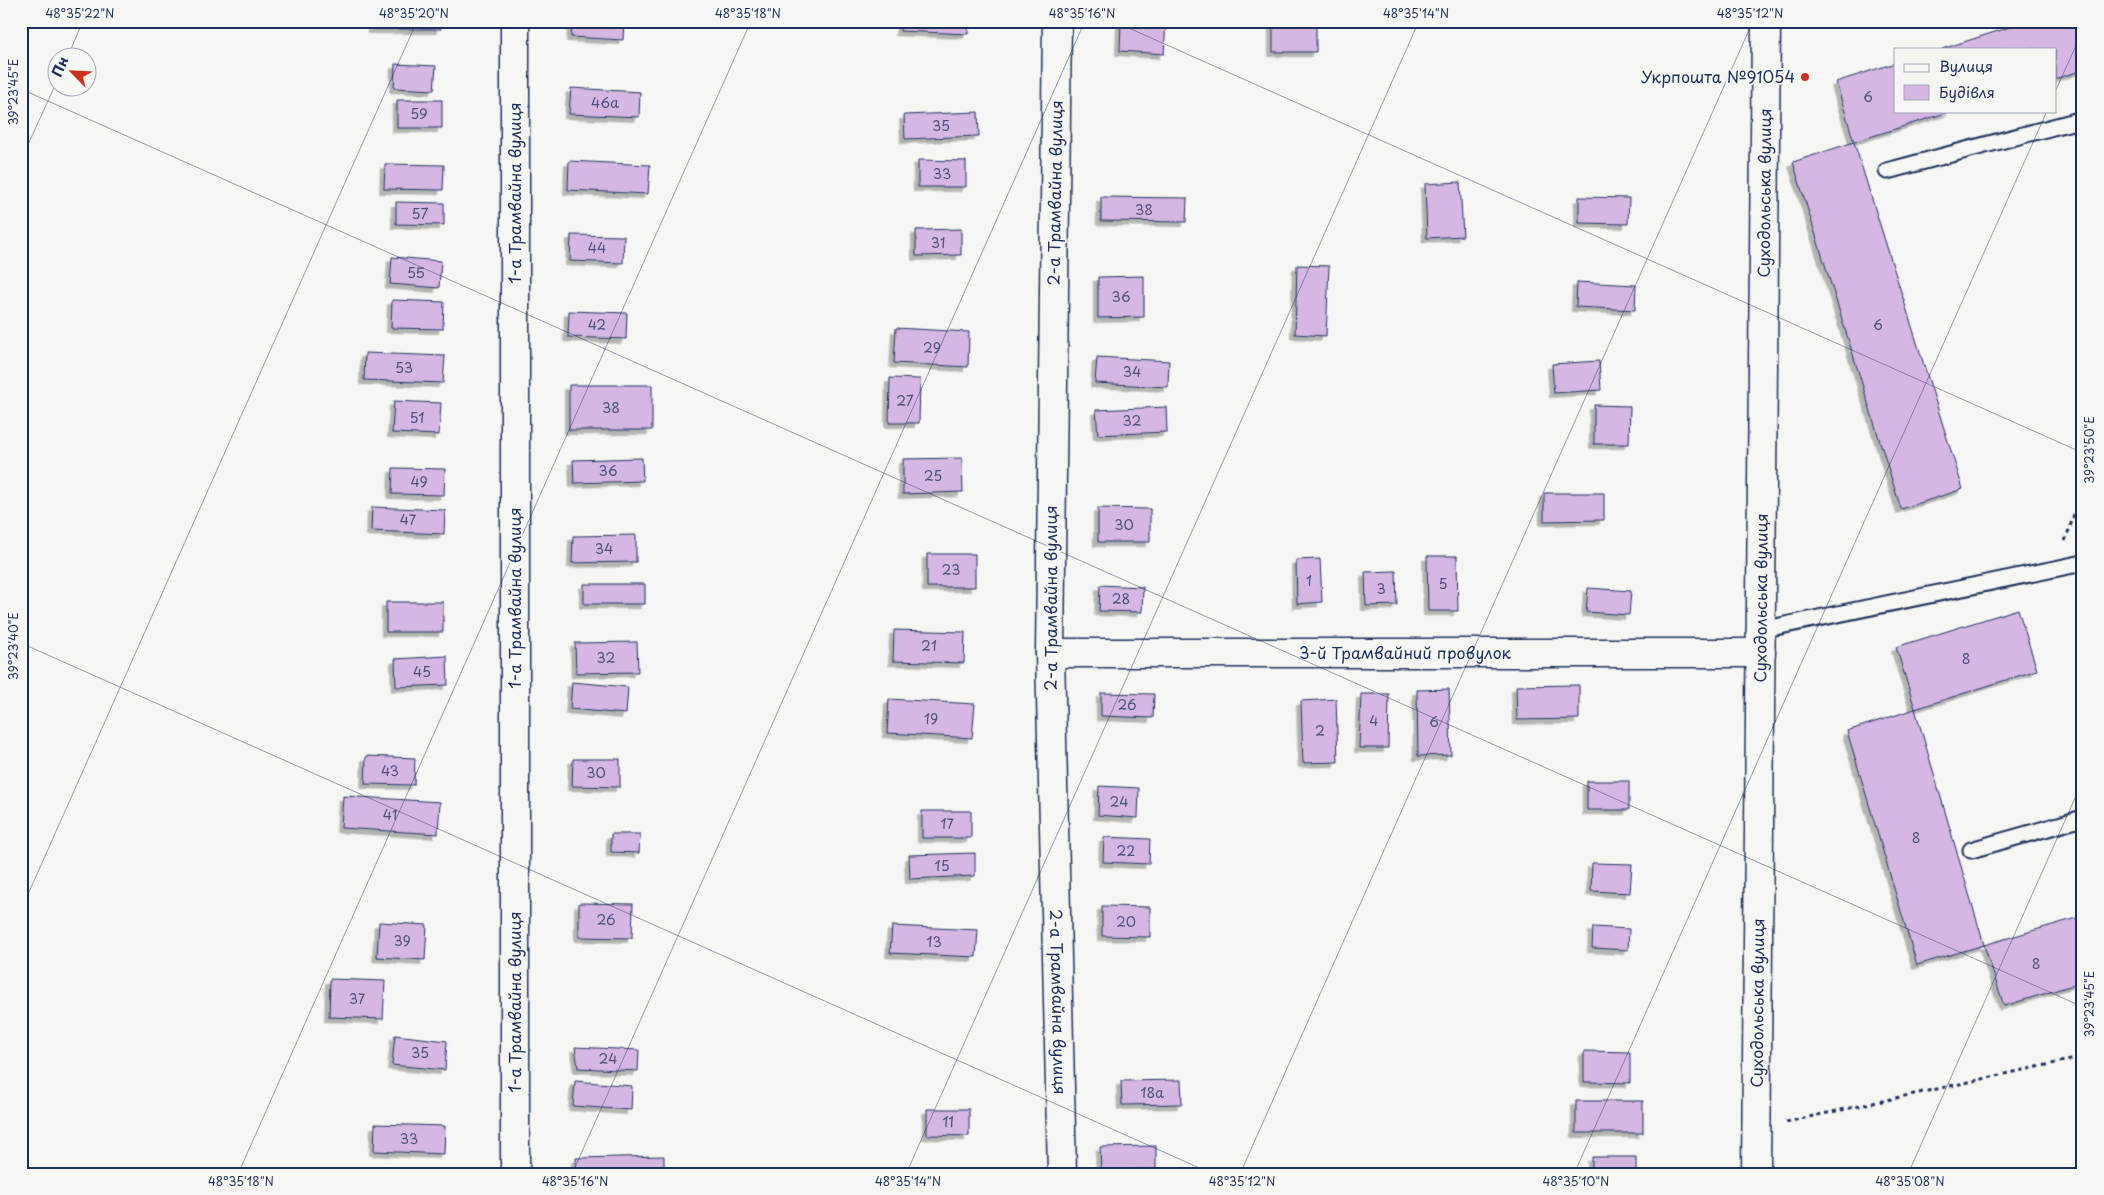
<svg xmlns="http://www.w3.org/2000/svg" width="2104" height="1195" viewBox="0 0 2104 1195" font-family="'Playpen Sans',sans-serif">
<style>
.building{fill:#d6b7e3;stroke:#1b2f5e;filter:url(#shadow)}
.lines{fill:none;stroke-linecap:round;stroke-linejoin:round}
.lane-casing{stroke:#1b2f5e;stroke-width:19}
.street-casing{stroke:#1b2f5e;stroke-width:31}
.path{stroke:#1b2f5e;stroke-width:3;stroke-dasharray:4 4;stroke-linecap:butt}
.lane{stroke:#f6f6f2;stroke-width:15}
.street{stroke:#f6f6f2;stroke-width:28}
.ticks{fill:none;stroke:#1b2f5e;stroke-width:1;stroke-opacity:0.45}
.poi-dot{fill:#c8321e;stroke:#f6f6f2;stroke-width:2}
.labels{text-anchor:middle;stroke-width:4;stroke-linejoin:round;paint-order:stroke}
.number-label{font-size:14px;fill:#4a517f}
.poi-label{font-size:16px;fill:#1b2f5e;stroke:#f6f6f2;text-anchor:end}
.street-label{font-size:16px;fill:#1b2f5e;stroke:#f6f6f2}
.neatline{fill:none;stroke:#1b2f5e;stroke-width:2}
.ticks-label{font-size:12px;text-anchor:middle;fill:#1b2f5e}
</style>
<defs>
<filter id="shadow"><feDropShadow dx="-4.5" dy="4.5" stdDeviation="0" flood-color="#0004"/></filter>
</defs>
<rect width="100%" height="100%" fill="#f6f6f2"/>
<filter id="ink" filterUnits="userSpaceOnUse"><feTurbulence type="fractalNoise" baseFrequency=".02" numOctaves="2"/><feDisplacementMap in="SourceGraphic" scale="10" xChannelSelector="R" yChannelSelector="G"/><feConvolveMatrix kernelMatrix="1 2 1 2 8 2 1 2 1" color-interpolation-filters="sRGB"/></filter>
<g filter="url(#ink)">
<path class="building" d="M372,21H441V29H372Z
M572,21H624L623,40L571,37Z
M901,21H969L968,34L900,31Z
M1121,21H1166L1164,54L1120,51Z
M1273,21H1316V52H1273Z
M2029,21H2083V70L2055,79V49H1942Z
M1895,63V111H1952L1854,142L1836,82Z
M395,64L436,66L434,90L394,88Z
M571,88L640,92L639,117L569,114Z
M397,100H442V128H397Z
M978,112L979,136L905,139L904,115Z
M1854,142L1963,489L1901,509L1793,162Z
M918,160L966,161V187H918Z
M569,161L650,165L648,194L568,190Z
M385,164L444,165L443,190L384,189Z
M1460,182L1463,236L1427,238L1425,184Z
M1101,197L1187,198L1186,222L1101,221Z
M1579,197L1629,198L1628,224L1579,223Z
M396,202L444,203V225L396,224Z
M961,229V255L916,256V230Z
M571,235L624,236L623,263L570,261Z
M392,257L441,261L439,288L390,284Z
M1297,265L1329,266L1326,336L1295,334Z
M1144,276V317L1098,318V277Z
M1577,282L1636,285L1635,310L1576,307Z
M392,300L444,302L443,329L391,328Z
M569,311L627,313L626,339L568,337Z
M896,328L969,332L968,367L894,363Z
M365,353L445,356L443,383L364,380Z
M1097,357L1169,361L1168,387L1095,383Z
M1599,361L1601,390L1554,393L1552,364Z
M890,378L920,379L919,423H889Z
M569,385H652V430H569Z
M394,401L441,403L439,435L392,433Z
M1594,405L1630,406L1629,444H1594Z
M1166,407L1167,432L1098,435L1096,410Z
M642,458L643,481L574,483L573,460Z
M962,458L963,492L903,494V459Z
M393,468L445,469L444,495L392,494Z
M1544,493H1604V520L1544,521Z
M372,507L445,510L444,534L371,531Z
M1098,508L1150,509V542H1098Z
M636,535V562L572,563L573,536Z
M927,554H975V587H927Z
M1427,556H1457L1458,611H1428Z
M1320,559L1322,602L1297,604L1296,560Z
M1396,571L1397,605L1366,606L1365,572Z
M584,584H645V604H584Z
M1100,585L1143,587L1142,612L1099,611Z
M1588,588L1631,591L1629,615L1586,612Z
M386,602H443V632H386Z
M2018,609L2037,670L1915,709L1896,647Z
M894,630L965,632L964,663L893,661Z
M637,642L638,672L576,673L575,643Z
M447,656L448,685L396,687L395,659Z
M572,682L628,687L626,714L570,709Z
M1579,685V719L1517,720L1516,686Z
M1449,689L1451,755L1418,756L1417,690Z
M1101,693L1154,694L1153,718L1101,716Z
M1361,694H1389L1388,748H1359Z
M889,699L975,704L972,738L887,733Z
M1336,699L1338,762L1303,763L1301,701Z
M1915,709L1984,945L1917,965L1847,731Z
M366,756L415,758L414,785L365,784Z
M573,759H620V787L572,786Z
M1587,781H1629V810H1587Z
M1099,786L1139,788L1138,818L1098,815Z
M343,796L440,802L438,834L341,828Z
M922,811H971V838H922Z
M611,834H640L639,853L611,852Z
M1104,837L1150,839L1149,864L1103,862Z
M975,853V876L910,879L909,855Z
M1592,863L1632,864L1630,893L1591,891Z
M579,903L633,904L632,938L579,937Z
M1102,906L1150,907V937L1102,936Z
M2083,916V982L2004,1006L1984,945Z
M379,922L427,925L425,960L377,957Z
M892,926L978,930L976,957L890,953Z
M1593,927L1629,929L1628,950L1592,948Z
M330,979L385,981L383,1019L329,1017Z
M395,1035L447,1041L445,1070L392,1065Z
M575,1047L639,1050L638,1071L578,1068Z
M1584,1051L1630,1052V1083L1584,1082Z
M1181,1080L1182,1104L1122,1105L1121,1081Z
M575,1081L632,1086L631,1110L573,1106Z
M1576,1101H1643V1133H1576Z
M927,1109H969V1136L927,1135Z
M375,1124L445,1126L444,1154L374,1151Z
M1156,1146V1169L1101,1170L1100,1147Z
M664,1156V1174H576V1158Z
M1592,1157H1636V1174H1592Z"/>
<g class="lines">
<g class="lane-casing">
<path id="lane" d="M1887,171L2083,119
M1761,630L2083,563
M1971,850L2083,818"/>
</g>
<g class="street-casing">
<g id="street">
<path d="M515,21V1174"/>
<path id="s1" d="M1057,21L1050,653L1062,1174"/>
<path id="s2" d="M1050,653H1761"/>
<path id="s3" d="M1756,1174L1766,21"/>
</g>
</g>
<path class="path" d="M2065,541L2083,489
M1786,1122L2083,1057"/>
<use href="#lane" class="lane"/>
<use href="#street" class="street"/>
</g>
</g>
<path class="ticks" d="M1113,21L2083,453M67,58L83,21M21,89L2083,1007M2055,92L2083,30M21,160L58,79M21,643L1213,1174M21,910L417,21M238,1174L751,21M572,1174L1085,21M906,1174L1419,21M1240,1174L1753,21M1574,1174L2047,111M1908,1174L2083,780"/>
<circle class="poi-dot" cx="1805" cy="77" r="5"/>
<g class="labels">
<g class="number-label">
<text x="1868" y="102">6</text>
<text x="605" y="108">46а</text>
<text x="419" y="119">59</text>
<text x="941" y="131">35</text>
<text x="942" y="179">33</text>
<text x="1144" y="215">38</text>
<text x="420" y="219">57</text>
<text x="938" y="248">31</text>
<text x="597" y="253">44</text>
<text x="416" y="278">55</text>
<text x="1121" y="302">36</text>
<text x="597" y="330">42</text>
<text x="1878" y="330">6</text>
<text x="932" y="353">29</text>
<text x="404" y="373">53</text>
<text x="1132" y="377">34</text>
<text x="905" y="406">27</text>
<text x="611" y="413">38</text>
<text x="417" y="423">51</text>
<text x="1132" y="426">32</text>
<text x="608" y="476">36</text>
<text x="933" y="481">25</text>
<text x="419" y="487">49</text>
<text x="408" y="525">47</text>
<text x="1124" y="530">30</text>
<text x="604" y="554">34</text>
<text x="951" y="575">23</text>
<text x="1309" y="586">1</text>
<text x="1443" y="589">5</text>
<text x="1381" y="594">3</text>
<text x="1121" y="604">28</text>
<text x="929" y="651">21</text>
<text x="606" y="663">32</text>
<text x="1966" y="664">8</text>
<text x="422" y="677">45</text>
<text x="1127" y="710">26</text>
<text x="931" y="724">19</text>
<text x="1374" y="726">4</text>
<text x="1434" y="727">6</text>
<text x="1320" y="736">2</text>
<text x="390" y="776">43</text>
<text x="596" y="778">30</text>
<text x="1119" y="807">24</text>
<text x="390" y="820">41</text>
<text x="947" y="829">17</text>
<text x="1916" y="843">8</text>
<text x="1126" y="856">22</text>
<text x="942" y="871">15</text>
<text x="606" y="925">26</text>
<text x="1126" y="927">20</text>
<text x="402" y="946">39</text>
<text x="934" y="947">13</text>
<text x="2036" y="969">8</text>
<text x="357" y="1004">37</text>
<text x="420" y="1058">35</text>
<text x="608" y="1064">24</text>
<text x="1152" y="1098">18а</text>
<text x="948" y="1127">11</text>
<text x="409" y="1144">33</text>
</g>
<g class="poi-label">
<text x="1795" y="83">Укрпошта №91054</text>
</g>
<g class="street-label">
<text transform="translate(515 193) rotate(-90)" y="6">1-а Трамвайна вулиця</text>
<text transform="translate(1055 193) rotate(-89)" y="6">2-а Трамвайна вулиця</text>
<text dy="6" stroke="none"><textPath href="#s3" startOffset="981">Суходольська вулиця</textPath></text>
<text dy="6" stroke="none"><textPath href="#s3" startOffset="576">Суходольська вулиця</textPath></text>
<text transform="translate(515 598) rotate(-90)" y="6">1-а Трамвайна вулиця</text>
<text transform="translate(1051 598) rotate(-90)" y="6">2-а Трамвайна вулиця</text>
<text dy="6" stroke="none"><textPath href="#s2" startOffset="355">3-й Трамвайний провулок</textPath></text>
<text transform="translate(515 1002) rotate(-90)" y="6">1-а Трамвайна вулиця</text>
<text dy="6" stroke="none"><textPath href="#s1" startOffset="981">2-а Трамвайна вулиця</textPath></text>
<text dy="6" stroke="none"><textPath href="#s3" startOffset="171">Суходольська вулиця</textPath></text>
</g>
</g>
<rect width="2104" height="1195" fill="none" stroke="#f6f6f2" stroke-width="55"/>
<rect x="1894" y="48" width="162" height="65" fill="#f6f6f2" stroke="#9ea6b7"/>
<rect x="1904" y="64" width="25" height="8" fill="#f6f6f2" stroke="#9ea6b7"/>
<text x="1939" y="72" font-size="15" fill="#1b2f5e">Вулиця</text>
<rect x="1904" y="85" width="25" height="15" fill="#d6b7e3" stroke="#9ea6b7"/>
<text x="1939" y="98" font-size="15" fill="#1b2f5e">Будівля</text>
<g transform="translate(72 72) rotate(294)"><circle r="24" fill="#f6f6f2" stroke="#9ea6b7"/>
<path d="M0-4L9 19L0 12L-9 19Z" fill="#c8321e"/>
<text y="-8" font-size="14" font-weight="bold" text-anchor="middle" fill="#1b2f5e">Пн</text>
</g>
<rect x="28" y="28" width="2048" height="1140" class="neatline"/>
<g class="ticks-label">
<text x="80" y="18">48°35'22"N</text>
<text x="414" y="18">48°35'20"N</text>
<text x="748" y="18">48°35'18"N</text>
<text x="1082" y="18">48°35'16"N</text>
<text x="1416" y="18">48°35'14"N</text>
<text x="1750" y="18">48°35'12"N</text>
<text transform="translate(14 92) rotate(-90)" y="4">39°23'45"E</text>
<text transform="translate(2090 450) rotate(-90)" y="4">39°23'50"E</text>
<text transform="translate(14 646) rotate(-90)" y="4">39°23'40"E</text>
<text transform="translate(2090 1004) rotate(-90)" y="4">39°23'45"E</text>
<text x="241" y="1186">48°35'18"N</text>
<text x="575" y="1186">48°35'16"N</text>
<text x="908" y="1186">48°35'14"N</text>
<text x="1242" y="1186">48°35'12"N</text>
<text x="1576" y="1186">48°35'10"N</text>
<text x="1910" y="1186">48°35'08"N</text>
</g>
</svg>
